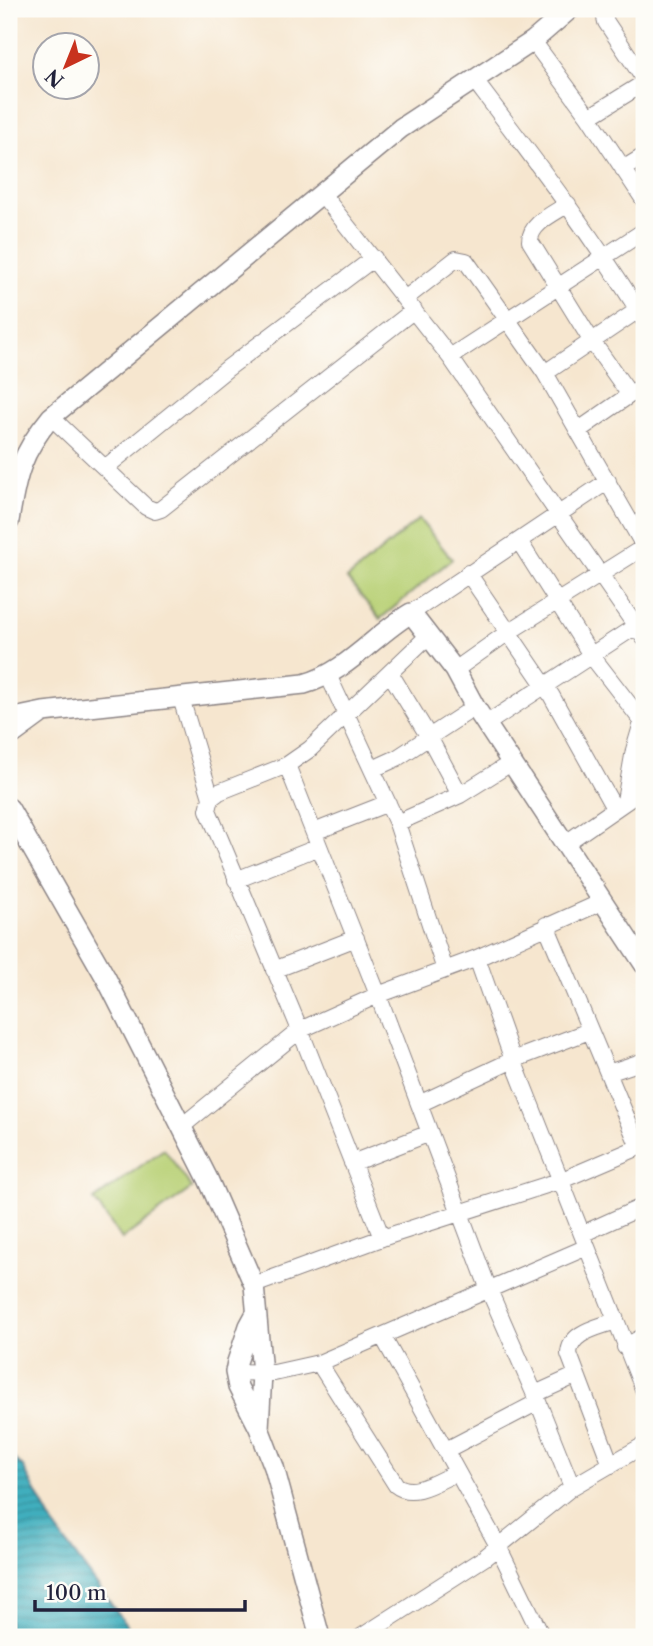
<svg xmlns="http://www.w3.org/2000/svg" width="653" height="1646" viewBox="0 0 653 1646" font-family="'Libre Caslon Text',serif">
<style>
.garden{fill:#b8d074;stroke:#6d7958;stroke-width:2}
.water{fill:url(#water-rules);stroke:#32687c;stroke-width:2}
.lines{fill:none;stroke-linecap:round;stroke-linejoin:round}
.minor-casing{stroke:#8c8485;stroke-width:18}
.tertiary-casing{stroke:#8c8485;stroke-width:22}
.minor{stroke:#fff;stroke-width:16}
.tertiary{stroke:#fff;stroke-width:19}
</style>
<defs>
<pattern id="water-rules" width="6" height="5" patternUnits="userSpaceOnUse" patternTransform="scale(1.75)"><rect width="6" height="5" fill="#41afbe"/><path d="M0 2.5h6" fill="none" stroke="#368e9c"/></pattern>
</defs>
<rect width="100%" height="100%" fill="#fdfcf7"/>
<filter id="ink" filterUnits="userSpaceOnUse"><feTurbulence type="fractalNoise" baseFrequency=".0143" numOctaves="2"/><feDisplacementMap in="SourceGraphic" scale="14" xChannelSelector="R" yChannelSelector="G"/><feConvolveMatrix kernelMatrix="1 2 1 2 8 2 1 2 1" color-interpolation-filters="sRGB"/></filter>
<filter id="wash" filterUnits="userSpaceOnUse"><feTurbulence type="fractalNoise" baseFrequency=".00686" numOctaves="4" result="noise"/><feDisplacementMap in="SourceGraphic" scale="28" xChannelSelector="R" yChannelSelector="G"/><feGaussianBlur stdDeviation="1.57" result="paint"/><feColorMatrix in="noise" values="0 0 0 0 0 0 0 0 0 0 0 0 0 0 0 0 0 1.4 0 .05"/><feComposite in="paint" operator="in"/></filter>
<g filter="url(#wash)">
<rect width="100%" height="100%" fill="#f6e6cf"/>
<path class="garden" d="M419,519L452,559L380,619L347,579Z
M164,1149L192,1188L122,1239L94,1200Z"/>
<path class="water" d="M9,1454L23,1467L56,1529L125,1623L132,1637H9Z"/>
</g>
<g filter="url(#ink)">
<g class="lines">
<g class="minor-casing">
<path id="minor" d="M603,9L606,22L644,79
M533,41L589,117L644,200
M475,81C534,159 593,236 644,320
M589,117L644,83
M623,169L644,156
M322,194L450,357L644,638
M568,204C555,213 530,223 530,241L591,340L630,395
M406,298L456,259L466,261L545,373L644,546
M450,357L644,231
M545,373L644,306
M51,417L146,507L155,511L161,509L414,310
M579,430L644,385
M105,468L228,368L374,258
M519,541L591,655L642,721
M468,573L551,695L614,808
M411,613L608,481
M455,670L507,633L644,547
M390,673L429,737L460,795
M328,675L397,823L445,970
M181,698L211,798
M486,724L636,626
M287,765L378,995L489,1290L538,1402L572,1487
M373,769L397,758L475,707
M625,801L634,750L644,716
M397,823L460,795L511,763
M314,832L388,803
M566,843L644,789
M236,880L319,847
M546,925L639,1147
M477,958L513,1060L644,1391
M274,970L356,938
M608,1073L644,1061
M419,1104L513,1060L589,1031
M181,1127L300,1030L378,995L477,958L604,901
M352,1163L430,1133
M582,1234L644,1206
M382,1238L300,1030L208,810L211,798L219,792L287,765L310,749L428,636
M254,1285L382,1238L562,1180L644,1145
M383,1337L498,1546L542,1637
M625,1347L644,1336
M319,1363L396,1485C413,1499 439,1480 456,1473
M235,1372L274,1373L319,1363L587,1247
M535,1394L577,1375
M446,1450L538,1402
M611,1465L569,1354C570,1332 597,1328 615,1321
M361,1637L484,1558L572,1487L644,1445"/>
</g>
<g class="tertiary-casing">
<path id="tertiary" d="M9,521C16,476 21,453 51,417L401,128L533,41L570,9
M9,719L43,712L304,684C346,673 374,635 411,613L455,670L475,707L644,964
M9,737L39,715
M9,808L106,978L208,1179L254,1285L262,1373L259,1428
M255,1315L249,1326L237,1362L235,1372L238,1387L259,1428L274,1467L320,1637"/>
</g>
<use href="#minor" class="minor"/>
<use href="#tertiary" class="tertiary"/>
</g>
</g>
<rect width="653" height="1646" fill="none" stroke="#fdfcf7" stroke-width="35"/>
<g transform="translate(66 66) rotate(223)"><circle r="33" fill="#fdfcf7" stroke="#a5a5ac" stroke-width="2"/>
<path d="M0-5L12 26L0 18L-12 26Z" fill="#c8321e"/>
<text y="-10" font-size="19" font-weight="bold" text-anchor="middle" fill="#22223b">N</text>
</g>
<path d="M35 1600v10h210v-10" fill="none" stroke="#22223b" stroke-width="3.5"/>
<text x="46" y="1600" font-size="21" fill="#22223b" stroke="#fdfcf7" stroke-width="5" paint-order="stroke">100 m</text>
</svg>
